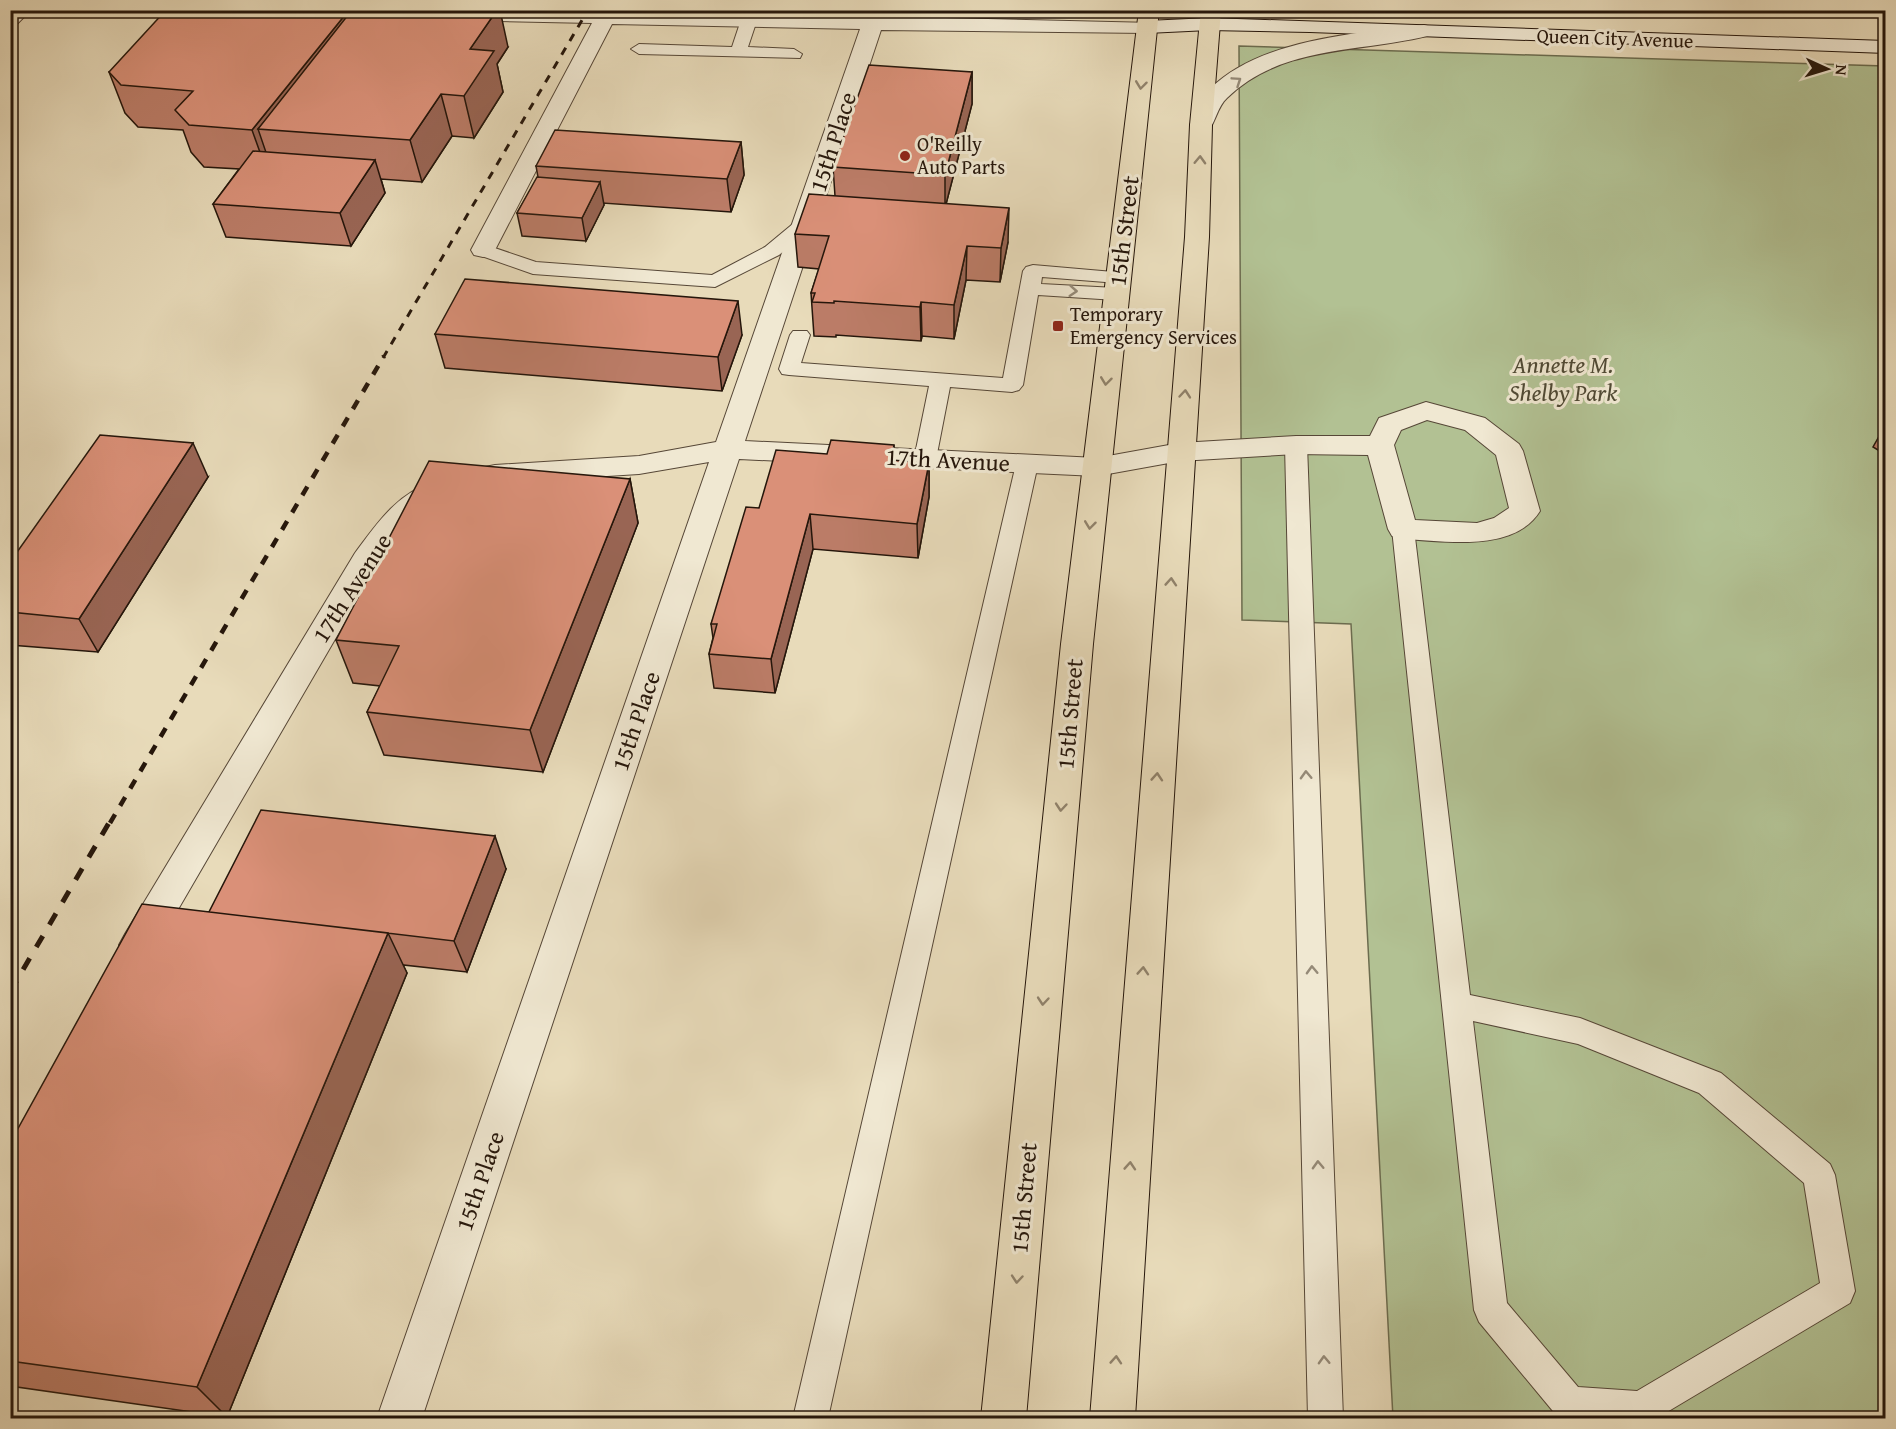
<svg xmlns="http://www.w3.org/2000/svg" width="1896" height="1429" viewBox="0 0 1896 1429" font-family="'Gentium Book Plus',serif">
<style>
.green{fill:#b2c193;stroke:#6c6c4f;stroke-width:1.5}
.lines{fill:none;stroke-linecap:round;stroke-linejoin:round}
.service-casing{stroke:#564737;stroke-width:2}
.minor-casing{stroke:#564737;stroke-width:2}
.tertiary-casing{stroke:#564737;stroke-width:2}
.secondary-casing{stroke:#25160b;stroke-width:2}
.primary-casing{stroke:#25160b;stroke-width:2}
.service{fill:#f0e8d2;fill-rule:evenodd}
.minor{fill:#f0e8d2;fill-rule:evenodd}
.tertiary{fill:#f0e8d2;fill-rule:evenodd}
.secondary{fill:#f0e8d2;fill-rule:evenodd}
.primary{fill:#e8dbba;fill-rule:evenodd}
.rail-far2{stroke:#25160b;stroke-width:3;stroke-dasharray:8 8;stroke-linecap:butt}
.rail-far1{stroke:#25160b;stroke-width:4.5;stroke-dasharray:10 10;stroke-linecap:butt}
.rail{stroke:#25160b;stroke-width:5;stroke-dasharray:13 13;stroke-linecap:butt}
.wall{fill:#bb7c67;stroke:#25160b;stroke-width:1.5}
.shaded-wall{fill:#996554;stroke:#25160b;stroke-width:1.5}
.building{fill:#da9078;stroke:#25160b;stroke-width:1.5}
.oneway{stroke:#958a78}
.oneway2{stroke:#90826b}
.poi-dot{fill:#8f2418;stroke:#f0e8d2;stroke-width:2}
.labels{text-anchor:middle;stroke-width:6;stroke-linejoin:round;paint-order:stroke}
.far-street-label{font-size:20px;fill:#25160b;stroke:#f0e8d2}
.far-poi-label{font-size:20px;fill:#25160b;stroke:#f0e8d2;text-anchor:start}
.street-label{font-size:24px;fill:#25160b;stroke:#f0e8d2}
.park-label{font-size:24px;font-style:italic;fill:#4f4934;stroke:#f0e8d2}
</style>
<rect width="100%" height="100%" fill="#e8dbba"/>
<filter id="stains"><feTurbulence type="fractalNoise" baseFrequency=".00333" numOctaves="4"/><feColorMatrix values="0 0 0 0 .2 0 0 0 0 .09 0 0 0 0 .02 0 0 0 .5 -.17"/></filter>
<radialGradient id="worn" r=".72"><stop offset=".6" stop-color="#630" stop-opacity="0"/><stop offset="1" stop-color="#630" stop-opacity=".3"/></radialGradient>
<path class="green" d="M1239,46L1885,66V1418H1393L1351,624L1242,620Z"/>
<g class="lines">
<g class="service-casing">
<path id="service" d="M749,15L757,20L748,47L794,49L802,54L800,58L639,54L631,49L639,44L732,47L741,20Z
M807,216L814,218L816,222L814,226L779,255L715,287L533,274L476,254L473,250L476,246L483,244L536,262L712,275L765,247L800,218Z
M1033,265L1125,273L1128,277L1125,281L1118,283L1042,277L1041,284L1116,288L1123,290L1126,294L1123,298L1116,300L1038,295L1023,385L1019,390L1012,392L950,387L936,459L933,464L925,466L917,464L914,459L929,386L789,375L782,374L779,369L790,335L793,331H807L810,335L801,363L1003,378L1023,271L1026,267Z
M1296,438L1304,440L1307,445L1343,1418H1308L1285,445L1288,440Z
M1027,457L1035,459L1038,464L828,1418H793L1016,464L1019,459Z
M1403,521L1411,523L1414,529L1470,995L1580,1018L1721,1073L1830,1164L1835,1175L1855,1291L1850,1303L1657,1418H1562L1557,1416L1479,1322L1474,1310L1392,529L1395,523ZM1473,1021L1578,1044L1699,1093L1804,1183L1820,1283L1637,1391L1578,1387L1507,1303Z"/>
</g>
<g class="minor-casing">
<path id="minor" d="M10,10H31L17,24L10,26Z
M449,10H619L1154,23L1157,27L1154,31L1147,33L881,30L745,441L1097,458L1180,443L1296,436H1370L1379,418L1426,402L1485,418L1519,444L1523,451L1540,511C1514,553 1445,541 1403,539L1392,536L1388,529L1368,455L1296,454L1180,461L1097,476L739,459L422,1418H377L709,462L639,474L495,483L485,481L481,474L485,467L495,465L639,456L716,442L860,29L612,24L495,250L492,255L483,257L474,255L471,250L592,23L457,20L450,18L447,14ZM1427,420L1465,430L1496,455L1509,508L1494,518L1477,523L1415,520L1394,445L1401,430Z
M432,483L442,486L447,493L442,500L414,520L377,567L151,956L138,961L125,956L119,945L125,934L355,553C376,525 397,493 432,483Z"/>
</g>
<g class="tertiary-casing">
<path id="tertiary" d="M1424,25L1431,27L1435,31L1431,35C1363,53 1282,44 1227,98C1218,106 1216,120 1209,130L1201,132L1193,130L1190,125C1196,113 1201,99 1210,89C1260,39 1358,33 1424,25Z"/>
</g>
<g class="secondary-casing">
<path id="secondary" d="M1209,18L1886,41V53L1310,32L1209,30L1147,33L1140,31L1137,27L1140,23L1147,21Z"/>
</g>
<g class="primary-casing">
<path id="primary" d="M1139,10H1159L1093,644L1026,1418H981L1061,644Z
M1201,10H1221L1212,125L1209,237L1135,1418H1090L1185,237L1190,125Z"/>
</g>
<use href="#service" class="service"/>
<use href="#minor" class="minor"/>
<use href="#tertiary" class="tertiary"/>
<use href="#secondary" class="secondary"/>
<use href="#primary" class="primary"/>
<path class="rail-far2" d="M383,358L588,10"/>
<path class="rail-far1" d="M110,823L384,356"/>
<path class="rail" d="M10,992L110,821"/>
</g>
<path class="wall" d="M1599,10H1636L1635,14L1604,16Z
M1676,10H1737L1735,14L1703,17L1697,11L1678,13Z
M1744,10H1805V12L1750,17Z
M1828,10H1855L1854,12L1832,14Z
M508,47L497,64L503,92L474,138L452,136L422,182L381,179L385,193L351,246L226,237L213,204L239,169L204,167L191,152L183,130L138,127L125,113L109,72Z
M972,72V104L946,204L1008,242L1000,282L966,280L954,339L922,336L921,341L836,335V337L814,336L811,293L819,269L798,267L795,234L835,196L833,167Z
M741,142L744,175L731,212L603,203L604,205L586,241L522,236L517,213L538,177L536,166Z
M435,334L742,335L722,391L445,368Z
M1886,424V455L1873,447Z
M929,463V497L918,558L813,549L775,693L714,688L709,654L713,638L711,624L759,508Z
M208,477L98,652L10,645V562Z
M630,479L638,523L543,772L384,755L367,712L380,686L353,683L336,640Z
M506,869L467,972L403,965L407,973L227,1417L10,1386V1143L209,912Z"/>
<path class="shaded-wall" d="M349,10H364L258,129L271,167L267,172L252,130Z
M497,10H500L508,47L497,64L503,92L474,138L464,96L470,49Z
M972,72V104L945,208V175Z
M441,94L452,136L422,182L410,140Z
M741,142L744,175L731,212L727,179Z
M375,160L385,193L351,246L340,213Z
M600,182L604,205L586,241L582,218Z
M1009,208L1008,242L1000,282L1001,248Z
M967,246L966,280L954,339V305Z
M738,301L742,335L722,391L718,357Z
M921,302L922,336L921,341L920,307Z
M193,443L208,477L98,652L79,619Z
M894,445L895,480L891,460Z
M929,463V497L918,558L917,524Z
M630,479L638,523L543,772L530,730Z
M810,514L813,549L775,693L771,659Z
M495,836L506,869L467,972L454,941Z
M388,933L407,973L227,1417L197,1387Z"/>
<path class="building" d="M166,10H349L252,130L189,125L175,110L193,91L121,85L109,72Z
M352,10H497L470,49L494,51L464,96L441,94L410,140L258,129Z
M869,65L972,72L945,175L833,167Z
M555,130L741,142L727,179L536,166Z
M253,151L375,160L340,213L213,204Z
M537,177L600,182L582,218L517,213Z
M809,194L1009,208L1001,248L967,246L954,305L921,302L920,307L834,301V303L812,302L815,293H811L829,236L795,234Z
M465,279L738,301L718,357L435,334Z
M100,435L193,443L79,619L10,612V562Z
M831,440L894,445L891,460L929,463L917,524L810,514L771,659L709,654L717,624H711L746,507L759,508L776,450L827,454Z
M429,461L630,479L530,730L367,712L399,646L336,640Z
M261,810L495,836L454,941L209,912Z
M142,904L388,933L197,1387L10,1361V1143Z"/>
<defs><path id="oneway-chevron" d="M-2-3.5L2.5 0L-2 3.5" fill="none" stroke-width="1.6" stroke-linecap="round" stroke-linejoin="round" transform="scale(1.5)"/></defs>
<g class="oneway">
<use href="#oneway-chevron" transform="translate(1237 81) rotate(-34)"/>
<use href="#oneway-chevron" transform="translate(1073 291) rotate(4)"/>
<use href="#oneway-chevron" transform="translate(1306 775) rotate(-92)"/>
<use href="#oneway-chevron" transform="translate(1312 970) rotate(-92)"/>
<use href="#oneway-chevron" transform="translate(1318 1165) rotate(-92)"/>
<use href="#oneway-chevron" transform="translate(1324 1360) rotate(-92)"/>
</g>
<g class="oneway2">
<use href="#oneway-chevron" transform="translate(1141 85) rotate(97)"/>
<use href="#oneway-chevron" transform="translate(1200 160) rotate(-88)"/>
<use href="#oneway-chevron" transform="translate(1106 381) rotate(97)"/>
<use href="#oneway-chevron" transform="translate(1185 394) rotate(-85)"/>
<use href="#oneway-chevron" transform="translate(1090 525) rotate(97)"/>
<use href="#oneway-chevron" transform="translate(1171 582) rotate(-86)"/>
<use href="#oneway-chevron" transform="translate(1157 777) rotate(-86)"/>
<use href="#oneway-chevron" transform="translate(1061 807) rotate(95)"/>
<use href="#oneway-chevron" transform="translate(1143 971) rotate(-86)"/>
<use href="#oneway-chevron" transform="translate(1043 1001) rotate(95)"/>
<use href="#oneway-chevron" transform="translate(1130 1166) rotate(-86)"/>
<use href="#oneway-chevron" transform="translate(1017 1279) rotate(95)"/>
<use href="#oneway-chevron" transform="translate(1116 1360) rotate(-86)"/>
</g>
<g class="poi-dot">
<circle cx="905" cy="156" r="6"/>
<rect x="1052" y="320" width="12" height="12" rx="3"/>
</g>
<g class="labels">
<g class="far-street-label">
<text transform="translate(1615 38) rotate(2)" y="7">Queen City Avenue</text>
</g>
<g class="far-poi-label">
<text x="917" y="151">O'Reilly<tspan x="917" dy="23">Auto Parts</tspan></text>
<text x="1070" y="321">Temporary<tspan x="1070" dy="23">Emergency Services</tspan></text>
</g>
<g class="street-label">
<text transform="translate(833 142) rotate(-72)" y="8">15th Place</text>
<text transform="translate(1124 231) rotate(-83)" y="8">15th Street</text>
<text transform="translate(948 460) rotate(3)" y="8">17th Avenue</text>
<text transform="translate(352 588) rotate(-57)" y="8">17th Avenue</text>
<text transform="translate(1070 714) rotate(-85)" y="8">15th Street</text>
<text transform="translate(636 721) rotate(-71)" y="8">15th Place</text>
<text transform="translate(480 1181) rotate(-71)" y="8">15th Place</text>
<text transform="translate(1024 1198) rotate(-85)" y="8">15th Street</text>
</g>
<g class="park-label">
<text x="1563" y="373">Annette M.<tspan x="1563" dy="28">Shelby Park</tspan></text>
</g>
</g>
<rect width="1896" height="1429" fill="none" stroke="#e8dbba" stroke-width="36"/>
<rect x="12" y="12" width="1872" height="1405" fill="none" stroke="#25160b" stroke-width="3"/>
<rect x="18" y="18" width="1860" height="1393" fill="none" stroke="#25160b" stroke-width="1.5"/>
<g transform="translate(1827 69) rotate(94)" stroke="#f0e8d2" stroke-width="4.5" paint-order="stroke">
<path d="M0-4.5L10 22L0 15L-10 22Z" fill="#25160b"/>
<text y="-9" font-size="16" font-weight="bold" text-anchor="middle" fill="#25160b">N</text>
</g>
<rect width="100%" height="100%" filter="url(#stains)"/>
<rect width="100%" height="100%" fill="url(#worn)"/>
</svg>
